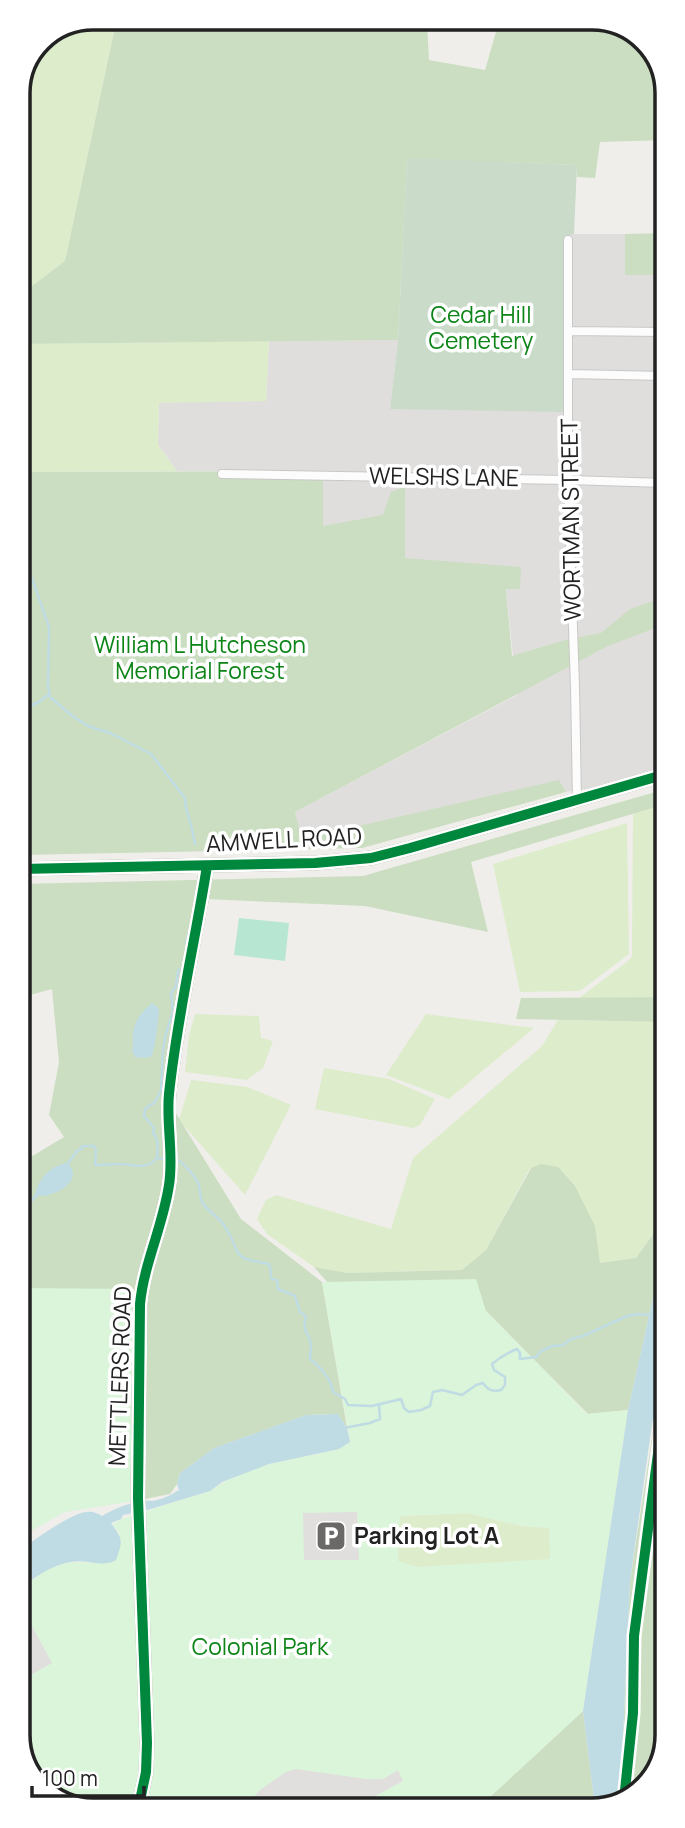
<svg xmlns="http://www.w3.org/2000/svg" width="685" height="1828" viewBox="0 0 685 1828" font-family="Manrope,sans-serif">
<style>
.residential{fill:#dfdedc}
.grass{fill:#ddeccb}
.forest{fill:#cbdec1}
.cemetery{fill:#cadbca}
.park{fill:#daf5da;fill-rule:evenodd}
.pitch{fill:#b7e6d2}
.parking{fill:#e0dfde}
.water{fill:#bfdbe3}
.lines{fill:none;stroke-linecap:round;stroke-linejoin:round}
.stream{stroke:#bfdbe3;stroke-width:2.5}
.street-casing{stroke:#c9c8c7;stroke-width:10}
.secondary-casing{stroke:#999a82;stroke-width:15}
.street{stroke:#fdfcfc;stroke-width:8}
.secondary{stroke:#f4f4ed;stroke-width:12}
.cycleway-casing{stroke:#fff;stroke-width:15}
.cycleway{stroke:#00873e;stroke-width:10}
.labels{text-anchor:middle;stroke-width:7;stroke-linejoin:round;paint-order:stroke}
.park-label{font-size:23px;fill:#0c8416;stroke:#fff}
.street-label{font-size:23px;fill:#222;stroke:#fff}
.poi-label{font-size:23px;font-weight:bold;fill:#222;stroke:#fff;text-anchor:start}
.rim{fill:none;stroke:#222;stroke-width:3.5}
</style>
<rect width="100%" height="100%" fill="#f0eeeb"/>
<path class="residential" d="M574,234H625V275H665L666,766L591,788L566,792L559,781L302,840L295,812L517,695L506,588L392,557L322,526V471H177L158,445L159,402L266,400L269,341L398,340L390,409L564,236Z"/>
<path class="grass" d="M92,18H117L65,261L28,289L18,311V88L40,39Z
M269,341L266,401L159,403L158,445L177,471L18,472V344Z
M666,804V997L579,998L628,961L632,956L633,814Z
M627,823L629,954L580,991L520,992L493,864Z
M195,1014L259,1016L261,1038L273,1041L263,1068L247,1080L185,1072L189,1036Z
M426,1014L534,1028L449,1099L386,1075Z
M558,1020L666,1022L667,1215L636,1258L600,1263L597,1245L530,1168L486,1250L462,1270L348,1273L314,1267L267,1234L257,1219L266,1200L276,1195L391,1229L413,1158L542,1046Z
M324,1068L389,1079L435,1099L420,1125L413,1128L315,1109Z
M191,1080L247,1087L291,1105L245,1195L179,1120Z
M467,1513L522,1526L550,1528V1560L417,1567L398,1562L399,1516Z"/>
<path class="forest" d="M117,18H413L427,25L429,60L485,70L500,18H598L642,36L665,73V140L600,142L595,178L577,177V165L407,159L398,340L18,344V311L28,289L65,261Z
M665,233V275H625V234Z
M323,471V526L383,515L391,492L405,487V558L521,567L520,589H506L512,656L565,640L601,633L630,609L666,597V624L608,646L295,812L302,839L559,780L566,792L362,848L19,855L18,472Z
M666,789V804L471,862L488,932L365,906L204,899L169,1102L241,1219L322,1282L347,1428L338,1414L306,1415L214,1448L180,1473L177,1484L170,1494L140,1500L19,1288V1164L64,1137L49,1115L59,1062L52,989L19,998V884L363,876Z
M666,997V1022L516,1019L521,998Z
M541,1164L558,1167L575,1186L595,1226L600,1263L636,1258L667,1215V1251L661,1262L628,1410L588,1414L486,1311L329,1284L314,1267L348,1273L462,1270L486,1250L531,1168Z
M667,1365V1736L652,1782L620,1803L630,1581L654,1425Z
M583,1711L595,1808H478Z"/>
<path class="cemetery" d="M407,158L577,165L574,234L564,236L563,412L390,409L398,340Z"/>
<path class="park" d="M476,1279L486,1311L587,1414L628,1410L583,1711L478,1808L87,1810L43,1792L20,1755V1588C49,1569 57,1559 94,1563L120,1534L112,1525L121,1519L210,1491C235,1473 267,1464 297,1458C316,1454 334,1452 350,1442L322,1282ZM467,1513L522,1526L549,1528L550,1559L417,1567L398,1561L400,1516Z
M19,1288L134,1289L140,1412V1500L65,1512L20,1537Z"/>
<path class="pitch" d="M239,918L289,923L285,961L234,955Z"/>
<path class="parking" d="M357,1512L359,1560H304L303,1513Z
M32,1626L52,1663L20,1681V1633Z
M296,1769L366,1779H383L398,1770L403,1781L351,1809L250,1810L252,1799L260,1790L286,1772Z"/>
<path class="water" d="M152,1003L159,1008C158,1024 156,1041 152,1056L147,1058L135,1057L132,1051C134,1044 132,1040 133,1033C134,1021 143,1010 152,1003Z
M67,1163C87,1180 52,1200 35,1195C39,1178 50,1166 67,1163Z
M667,1251V1361L652,1424L630,1581L620,1803L612,1808H595L583,1711L628,1410L661,1262Z
M338,1414L347,1428L350,1442L339,1449L269,1464L222,1482L210,1491L144,1511L123,1515L121,1519L111,1523C123,1540 123,1540 116,1560C102,1568 86,1559 71,1562C51,1565 36,1577 20,1588V1550C35,1540 69,1514 86,1512C92,1511 97,1513 102,1516C113,1509 127,1504 140,1501C144,1500 148,1501 152,1501C161,1500 171,1495 179,1490L177,1484L180,1473L214,1448L306,1415Z"/>
<g class="lines">
<path class="stream" d="M18,481L22,468
M18,504L29,570L49,627L48,686L50,697L71,715L88,726L110,733L151,754L185,798L186,808L192,829L195,844
M19,711L39,702L49,694
M187,948L186,943L189,931
M164,1159L157,1158C158,1150 159,1139 153,1133L154,1128L144,1116L145,1109L155,1102L161,1090L163,1050L165,1037L173,1011L171,993L176,986L178,971L182,968
M179,1161C185,1165 194,1175 197,1181C201,1187 199,1195 202,1202C208,1212 218,1216 224,1225C244,1254 226,1257 269,1264C272,1269 269,1274 272,1279L277,1280L278,1289L295,1296L300,1312L306,1316C301,1333 310,1332 311,1346C311,1350 310,1354 310,1359C320,1367 331,1379 333,1392L345,1399L348,1405L372,1406L401,1399L404,1408L409,1412L421,1410L430,1406L433,1392L442,1390L462,1395L476,1385L483,1383C488,1390 492,1392 501,1390L505,1385V1377L494,1370L492,1364C500,1357 507,1353 517,1349L520,1353V1359L536,1357L541,1351L553,1346L563,1345L571,1339L583,1336L627,1316L638,1314L652,1315
M65,1167L78,1150L82,1149V1146H94L96,1150L95,1165C103,1165 110,1164 118,1164C133,1163 145,1172 157,1158
M19,1208L21,1204L30,1202L38,1194
M344,1428L370,1423L380,1419L379,1404"/>
<g class="street-casing">
<path id="street" d="M568,240V480L575,687L577,800
M569,331L665,332
M569,374L665,376
M222,474L568,480L665,483"/>
</g>
<g class="secondary-casing">
<path id="secondary" d="M19,869L315,863L371,858L410,848L666,774
M138,1810L146,1772L147,1743L138,1498L140,1304C144,1263 163,1226 169,1185C174,1154 166,1124 169,1094C177,1017 195,942 207,866"/>
</g>
<use href="#street" class="street"/>
<use href="#secondary" class="secondary"/>
<g class="cycleway-casing">
<path id="cycleway" d="M19,869L315,863L371,858L410,848L666,774
M624,1800L633,1713L634,1636L667,1385
M138,1810L146,1772L147,1743L138,1498L140,1304C144,1263 163,1226 169,1185C174,1154 166,1124 169,1094C177,1017 195,942 207,866"/>
</g>
<use href="#cycleway" class="cycleway"/>
</g>
<defs>
<g id="parking-square" transform="scale(1.575)"><rect x="-9" y="-9" width="18" height="18" rx="4" fill="#6a6968" stroke="#fff"/><path d="M-3.5-5.5H1a3.5 3.5 0 0 1 0 7H-1V5.5H-3.5ZM-1-3.4V-.6H.8a1.4 1.4 0 0 0 0-2.8Z" fill="#fff"/></g>
</defs>
<g fill-rule="evenodd">
<use href="#parking-square" x="331" y="1536"/>
</g>
<g class="labels">
<g class="park-label">
<text x="481" y="323">Cedar Hill<tspan x="481" dy="26">Cemetery</tspan></text>
<text x="200" y="653">William L Hutcheson<tspan x="200" dy="26">Memorial Forest</tspan></text>
<text x="260" y="1655">Colonial Park</text>
</g>
<g class="street-label">
<text transform="translate(444 477) rotate(1)" y="8">WELSHS LANE</text>
<text transform="translate(571 520) rotate(-91)" y="8">WORTMAN STREET</text>
<text transform="translate(284 840) rotate(-3)" y="8">AMWELL ROAD</text>
<text transform="translate(120 1376) rotate(-88)" y="8">METTLERS ROAD</text>
</g>
<g class="poi-label">
<text x="354" y="1544">Parking Lot A</text>
</g>
</g>
<path d="M0 0H685V1828H0ZM93 30H592A63 63 0 0 1 655 93V1735A63 63 0 0 1 592 1798H93A63 63 0 0 1 30 1735V93A63 63 0 0 1 93 30Z" fill="#fff" fill-rule="evenodd"/>
<path class="rim" d="M93 30H592A63 63 0 0 1 655 93V1735A63 63 0 0 1 592 1798H93A63 63 0 0 1 30 1735V93A63 63 0 0 1 93 30Z"/>
<path d="M32 1786v10h112v-10" fill="none" stroke="#222222" stroke-width="3.5"/>
<text x="42" y="1786" font-size="21" fill="#222222" stroke="#ffffff" stroke-width="5" paint-order="stroke">100 m</text>
</svg>
